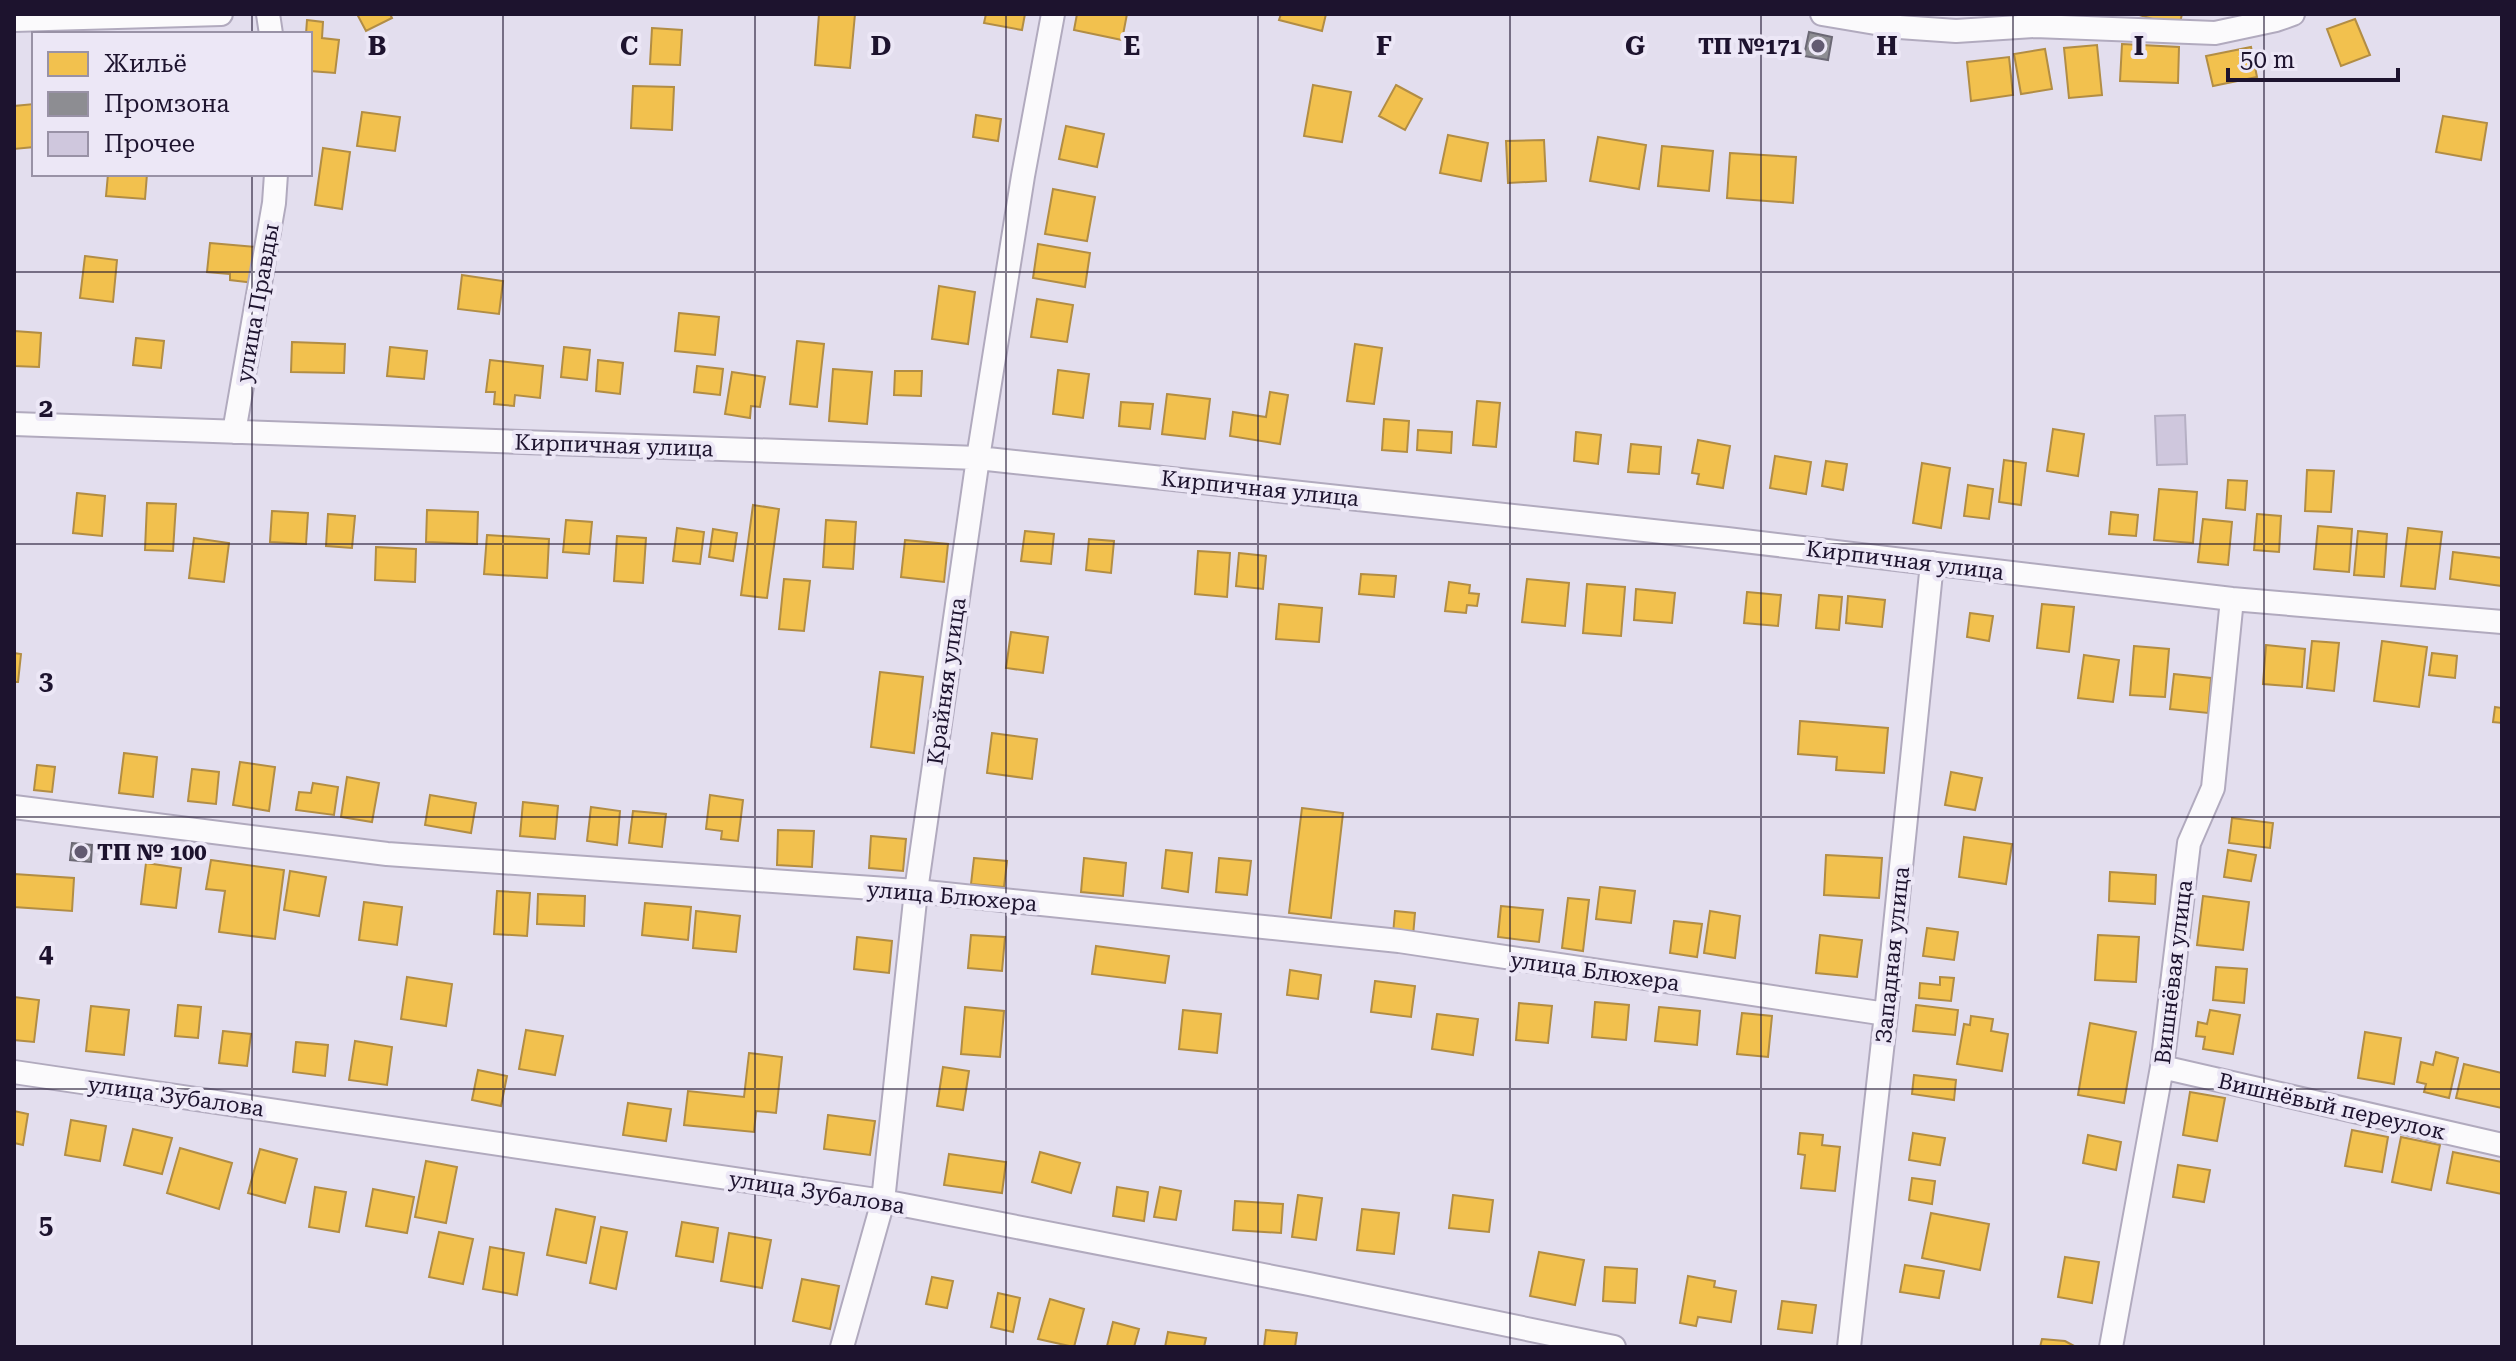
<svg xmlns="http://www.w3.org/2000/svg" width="2516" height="1361" viewBox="0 0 2516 1361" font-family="'Roboto Serif',serif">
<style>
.homes{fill:#f2c14e;stroke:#b28d44;stroke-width:2}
.industry{fill:#8d8d92;stroke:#6b6874;stroke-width:2}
.building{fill:#cfc7dd;stroke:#b6b0c4;stroke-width:2}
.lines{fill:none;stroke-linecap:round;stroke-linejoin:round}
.minor-casing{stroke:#b1aabe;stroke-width:26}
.minor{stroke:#fbfafc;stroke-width:22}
.grid{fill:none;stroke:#1d132e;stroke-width:2;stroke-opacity:0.55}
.poi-dot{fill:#625a71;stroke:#ece7f6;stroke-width:3}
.labels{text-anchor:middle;stroke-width:8;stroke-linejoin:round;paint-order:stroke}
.poi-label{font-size:22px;font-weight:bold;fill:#1d132e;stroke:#ece7f6;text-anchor:end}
.street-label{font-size:22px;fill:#1d132e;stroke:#ece7f6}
.grid-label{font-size:26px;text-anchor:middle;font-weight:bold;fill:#1d132e;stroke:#ece7f6;stroke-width:8;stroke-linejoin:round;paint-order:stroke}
</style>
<rect width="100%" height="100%" fill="#e3deee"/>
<path class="homes" d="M357,14H390L392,18L366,31Z
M819,14H855L850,68L815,65Z
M986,14H1025L1022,30L984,23Z
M1077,14H1127L1122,40L1074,30Z
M1281,14H1326L1322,31L1279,20Z
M2136,14H2182L2179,27Z
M2355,19L2370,55L2341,66L2327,29Z
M307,20L323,22L322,38L339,40L335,73L310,71V34H306Z
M652,28L682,30L680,65L650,64Z
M2122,44L2179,47L2178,83L2120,81Z
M2097,45L2102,95L2069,98L2064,48Z
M2251,47L2257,77L2213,86L2206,56Z
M2045,49L2052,89L2021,94L2014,54Z
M2009,57L2013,95L1971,101L1967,62Z
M1313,85L1351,92L1342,142L1304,136Z
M1396,85L1422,99L1405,130L1379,116Z
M633,86L674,87L672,130L631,128Z
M34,104V147L14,149V106Z
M362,112L400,117L395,151L357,146Z
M976,115L1001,119L998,141L973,137Z
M2443,116L2487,123L2481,160L2436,152Z
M1066,126L1104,134L1097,167L1059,159Z
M1448,135L1488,143L1481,181L1440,173Z
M1598,137L1646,145L1639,189L1590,181Z
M1544,140L1546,181L1508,183L1506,141Z
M1662,146L1713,151L1709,191L1658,186Z
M323,148L350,152L342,209L315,205Z
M1730,153L1796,157L1793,203L1727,198Z
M108,174H147L145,199L106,196Z
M1053,189L1095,197L1087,241L1045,234Z
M210,243L257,247L254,283L230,280V274L207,272Z
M1038,244L1090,253L1085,287L1033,278Z
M85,256L117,260L113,302L80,298Z
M462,275L503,281L499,314L458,309Z
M939,286L975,292L968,344L932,339Z
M1037,299L1073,305L1067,342L1031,337Z
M679,313L719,317L715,355L675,351Z
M14,331L41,333L39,367L14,366Z
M136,338L164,341L161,368L133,365Z
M797,341L824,344L817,407L790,404Z
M292,342L345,344L344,373L291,372Z
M1355,344L1382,348L1374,404L1347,401Z
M390,347L427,351L424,379L387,376Z
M564,347L590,350L587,380L561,377Z
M490,360L543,366L540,398L515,395L514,406L494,404L495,392H486Z
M598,360L623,363L620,394L596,391Z
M697,366L723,369L720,395L694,392Z
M833,369L872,372L867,424L829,421Z
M1058,370L1089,374L1083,418L1053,414Z
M895,371H922L921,396L894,395Z
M732,372L765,377L760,407L751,406L750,418L725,414Z
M1270,392L1288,395L1280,444L1230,436L1233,412L1266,417Z
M1167,394L1210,399L1205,439L1162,434Z
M1477,401L1500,403L1496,447L1473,445Z
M1121,402L1153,404L1150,429L1119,426Z
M1384,419L1409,421L1407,452L1382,450Z
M2053,429L2084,434L2078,476L2047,471Z
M1418,430L1452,432L1451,453L1417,450Z
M1576,432L1601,435L1598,464L1574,461Z
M1698,440L1730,446L1723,488L1697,484L1699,474L1692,473Z
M1631,444L1661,447L1659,474L1628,472Z
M1775,456L1811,462L1806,494L1770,488Z
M2004,460L2026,463L2021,505L1999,502Z
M1826,461L1847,464L1843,490L1822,486Z
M1922,463L1950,468L1941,528L1913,523Z
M2307,470L2334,471L2331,512L2305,511Z
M2228,480L2247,481L2245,510L2226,508Z
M1968,485L1993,489L1989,519L1964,516Z
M2159,489L2197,492L2193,543L2154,540Z
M77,493L105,496L102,536L73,533Z
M147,503L176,504L173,551L145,550Z
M753,505L779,509L767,598L741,595Z
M427,510L478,512L477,544L426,542Z
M272,511L308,513L306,544L270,542Z
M2111,512L2138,515L2136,536L2109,534Z
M328,514L355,516L352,548L326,546Z
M2257,514L2281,516L2279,552L2254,550Z
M2203,519L2232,522L2228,565L2198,562Z
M566,520L592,522L589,554L563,552Z
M826,520L856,522L853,569L823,567Z
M2318,526L2352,529L2349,572L2314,569Z
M677,528L704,532L700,564L673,561Z
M2408,528L2442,532L2435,589L2401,586Z
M713,529L737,533L733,561L709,557Z
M1025,531L1054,534L1051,564L1021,561Z
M2358,531L2387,534L2384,577L2354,575Z
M487,535L549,539L547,578L484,574Z
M617,536L646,538L643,583L614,581Z
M194,538L229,543L224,582L189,578Z
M1089,539L1114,541L1111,573L1086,570Z
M905,540L948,544L944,582L901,577Z
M376,547L416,549L415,582L375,580Z
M1198,551L1230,553L1227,597L1195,594Z
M2453,552L2502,558V586L2450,579Z
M1239,553L1266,556L1263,589L1236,586Z
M1361,574L1396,576L1394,597L1359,594Z
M784,579L810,581L804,631L779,629Z
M1527,579L1569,583L1565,626L1522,622Z
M1449,582L1470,585L1469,593L1479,594L1477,606L1467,605L1466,613L1445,611Z
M1587,584L1625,587L1621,636L1583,633Z
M1636,589L1675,593L1672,623L1634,620Z
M1747,592L1781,595L1778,626L1744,623Z
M1819,595L1842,597L1839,630L1816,628Z
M1848,596L1885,600L1882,627L1846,623Z
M1279,604L1322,608L1319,642L1276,639Z
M2042,604L2074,607L2069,652L2037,648Z
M1970,613L1993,616L1989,641L1967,637Z
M1011,632L1048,637L1043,673L1006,668Z
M2312,641L2339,643L2334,691L2307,688Z
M2382,641L2427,647L2419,707L2374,701Z
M2266,645L2305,649L2302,687L2263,684Z
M2134,646L2169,649L2165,697L2130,695Z
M14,653L21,654L18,682H14Z
M2432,653L2457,656L2455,678L2429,675Z
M2084,655L2119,660L2113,702L2078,698Z
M880,672L923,677L914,753L871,747Z
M2174,674L2211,678L2208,713L2170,709Z
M2495,707L2502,708V723L2493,722Z
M1800,721L1888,728L1884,773L1836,770L1837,757L1798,754Z
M992,733L1037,739L1032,779L987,773Z
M124,753L157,757L153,797L119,793Z
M240,762L275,767L269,811L233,805Z
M37,765L55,767L52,792L34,790Z
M192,769L219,772L216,804L188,801Z
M1951,772L1982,778L1975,810L1945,805Z
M347,777L379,783L372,822L341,817Z
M313,783L338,787L334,815L296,810L299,792L311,793Z
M430,795L476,803L471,833L425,825Z
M710,795L743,800L738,841L721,839L722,831L706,829Z
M523,802L558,806L555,839L520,836Z
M591,807L620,811L617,845L587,841Z
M1302,808L1343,813L1331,918L1289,913Z
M633,811L666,814L662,847L629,843Z
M2232,818L2273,823L2270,848L2229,843Z
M778,830L814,831L812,867L777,865Z
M871,836L906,839L903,871L869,868Z
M1964,837L2012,844L2006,884L1959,877Z
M1166,850L1192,853L1188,892L1162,888Z
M2228,850L2256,855L2251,881L2224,877Z
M1826,855L1882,858L1879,898L1824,895Z
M974,858L1007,861L1004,887L971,884Z
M1084,858L1126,863L1123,896L1081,892Z
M1219,858L1251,861L1247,895L1216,892Z
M211,860L284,870L275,939L219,932L225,891L206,889Z
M146,863L181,868L176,908L141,904Z
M290,871L326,877L319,916L284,910Z
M2110,872L2156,875L2155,904L2109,901Z
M14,874L74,878L72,911L14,907Z
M1600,887L1635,891L1631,923L1596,919Z
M497,891L530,893L527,936L494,934Z
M538,894L585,896L584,926L537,924Z
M2203,896L2249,902L2243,950L2197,945Z
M1568,898L1589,900L1583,951L1562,948Z
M364,902L402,907L397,945L359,940Z
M645,903L691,907L688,940L642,935Z
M1501,906L1543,910L1539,942L1498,937Z
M696,911L740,916L736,952L693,948Z
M1395,911L1415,913L1413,936L1393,934Z
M1710,911L1740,916L1735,958L1704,953Z
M1674,921L1702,924L1697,957L1670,953Z
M1927,928L1958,932L1954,960L1923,956Z
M971,935L1005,937L1002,971L968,968Z
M1820,935L1862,940L1857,977L1816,973Z
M2098,935L2139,937L2136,982L2095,980Z
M857,937L892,941L889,973L854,969Z
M1096,946L1169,956L1165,983L1092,974Z
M2216,967L2247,969L2244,1003L2213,1000Z
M1290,970L1321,975L1318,999L1287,995Z
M407,977L452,984L446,1026L401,1019Z
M1940,977L1954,978L1951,1001L1919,998L1920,983L1940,985Z
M1375,981L1415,986L1411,1017L1371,1012Z
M14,997L39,1000L34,1042L14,1040Z
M1595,1002L1629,1005L1626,1040L1592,1037Z
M1519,1003L1552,1006L1548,1043L1516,1040Z
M178,1005L201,1007L198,1038L175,1036Z
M1916,1005L1958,1010L1955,1035L1913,1031Z
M91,1006L129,1010L124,1055L86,1051Z
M965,1007L1004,1011L1000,1057L961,1054Z
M1659,1007L1700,1011L1697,1045L1655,1041Z
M1183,1010L1221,1014L1217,1053L1179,1049Z
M2210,1010L2240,1015L2233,1054L2203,1049L2205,1037L2196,1036L2198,1022L2207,1024Z
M1742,1013L1772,1016L1768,1057L1737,1054Z
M1437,1014L1478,1019L1473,1055L1432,1049Z
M1971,1016L1993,1019L1991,1031L2008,1034L2002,1071L1957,1064L1964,1024L1970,1025Z
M2090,1023L2136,1032L2124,1103L2078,1095Z
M526,1030L563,1036L555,1075L519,1069Z
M223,1031L251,1034L247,1066L219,1063Z
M2365,1032L2401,1038L2394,1084L2358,1078Z
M355,1041L392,1047L387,1085L349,1080Z
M296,1042L328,1045L325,1076L293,1072Z
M2436,1052L2458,1058L2449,1098L2424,1092L2426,1084L2417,1082L2421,1062L2433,1065Z
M749,1053L782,1057L776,1113L756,1111L754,1132L684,1125L688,1091L744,1097Z
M2464,1064L2502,1073V1108L2456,1098Z
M943,1067L969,1071L963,1110L937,1106Z
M478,1070L507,1076L501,1106L472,1100Z
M1914,1075L1956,1080L1954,1100L1912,1094Z
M2190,1092L2225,1098L2217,1141L2183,1135Z
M628,1103L671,1109L666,1141L623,1135Z
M14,1111L28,1114L23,1145L14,1143Z
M828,1115L875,1121L870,1155L824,1149Z
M71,1120L106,1126L100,1161L65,1155Z
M133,1129L172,1138L162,1174L124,1165Z
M2352,1130L2388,1137L2382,1172L2345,1166Z
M1800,1133L1823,1135L1822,1145L1840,1147L1835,1191L1801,1188L1805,1155L1798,1154Z
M1913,1133L1945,1138L1940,1165L1909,1160Z
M2088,1135L2121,1142L2116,1170L2083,1163Z
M2401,1137L2440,1145L2431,1190L2392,1182Z
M180,1148L232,1163L219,1209L167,1193Z
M260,1149L297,1159L285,1203L248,1193Z
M1040,1152L1080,1163L1071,1193L1032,1182Z
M2453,1152L2502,1162V1194L2447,1183Z
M949,1154L1006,1162L1002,1193L944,1185Z
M426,1161L457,1167L446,1223L415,1217Z
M2178,1165L2210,1170L2204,1202L2173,1197Z
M1912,1178L1935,1181L1932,1204L1909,1200Z
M315,1187L346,1192L339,1232L309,1227Z
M1117,1187L1148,1192L1144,1221L1113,1216Z
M1160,1187L1181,1191L1176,1220L1154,1217Z
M373,1189L414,1197L407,1233L366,1226Z
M1298,1195L1322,1198L1316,1240L1292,1237Z
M1453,1195L1493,1200L1489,1232L1449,1228Z
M1235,1201L1283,1204L1281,1233L1233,1230Z
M556,1209L595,1217L586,1263L547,1255Z
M1362,1209L1399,1213L1394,1254L1357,1250Z
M1931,1213L1989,1224L1980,1270L1922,1258Z
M682,1222L718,1228L713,1262L676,1256Z
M601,1227L627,1232L616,1289L590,1283Z
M439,1232L473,1239L463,1284L429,1277Z
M729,1233L771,1240L762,1288L721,1281Z
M490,1247L524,1253L517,1295L483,1289Z
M1539,1252L1584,1260L1575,1305L1530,1296Z
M2065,1257L2099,1262L2092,1303L2058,1297Z
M1905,1265L1944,1271L1939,1298L1900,1292Z
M1605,1267L1637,1269L1635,1303L1603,1301Z
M1688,1276L1715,1281L1714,1287L1736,1291L1731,1322L1698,1317L1696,1326L1680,1323Z
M932,1277L953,1281L947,1308L926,1304Z
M802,1279L839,1286L830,1329L793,1321Z
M998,1293L1020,1298L1013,1332L991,1327Z
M1050,1299L1084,1309L1074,1347L1038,1339Z
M1782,1301L1816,1305L1812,1333L1778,1329Z
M1113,1322L1139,1329L1134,1347L1107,1346Z
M1266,1330L1297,1333L1295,1347H1264Z
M1168,1332L1206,1338L1204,1347H1165Z
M2042,1339L2065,1341L2076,1347H2040Z"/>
<path class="industry" d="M1809,32L1832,37L1828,60L1804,56Z
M72,843L92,845L91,862L70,860Z"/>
<path class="building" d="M2185,415L2187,464L2157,465L2155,416Z"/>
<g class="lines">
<g class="minor-casing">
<path id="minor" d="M268,14L271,34
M1822,14L1899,27L1956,31L2035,26L2215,33L2276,20L2293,14
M14,20L221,14
M14,424L978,458L1727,539L2232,599L2502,622
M234,432L274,203L276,174
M14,807L387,854L916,891L1399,941L1886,1014
M2162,1067L2502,1145
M14,1072L883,1201L1309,1284L1614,1347
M842,1347L883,1201L916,891L978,458L1023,176L1053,14
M1849,1347L1886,1014L1932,563
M2111,1347L2162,1067L2189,843L2213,788L2232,599"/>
</g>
<use href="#minor" class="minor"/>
</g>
<path class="grid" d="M252,14V34M503,14V1347M755,14V1347M1006,14V1347M1258,14V1347M1510,14V1347M1761,14V1347M2013,14V1347M2264,14V1347M252,174V1347M14,272H2502M14,544H2502M14,817H2502M14,1089H2502"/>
<g class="poi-dot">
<circle cx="1818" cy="46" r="8"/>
<circle cx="81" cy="852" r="8"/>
</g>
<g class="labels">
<g class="poi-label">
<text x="1802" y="54">ТП №171</text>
<text x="97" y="860" text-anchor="start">ТП № 100</text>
</g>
<g class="street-label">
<text transform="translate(257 303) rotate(-80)" y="8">улица Правды</text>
<text transform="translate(614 445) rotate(2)" y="8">Кирпичная улица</text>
<text transform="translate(1260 488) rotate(6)" y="8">Кирпичная улица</text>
<text transform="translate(1905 560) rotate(7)" y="8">Кирпичная улица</text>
<text transform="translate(946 681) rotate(-82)" y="8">Крайняя улица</text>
<text transform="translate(952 896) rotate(5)" y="8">улица Блюхера</text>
<text transform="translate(1892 955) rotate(-84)" y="8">Западная улица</text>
<text transform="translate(1595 971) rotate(8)" y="8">улица Блюхера</text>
<text transform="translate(2173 972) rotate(-83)" y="8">Вишнёвая улица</text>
<text transform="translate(176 1096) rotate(8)" y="8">улица Зубалова</text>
<text transform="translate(2332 1106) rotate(13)" y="8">Вишнёвый переулок</text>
<text transform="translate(817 1192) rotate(9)" y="8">улица Зубалова</text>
</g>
</g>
<g class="grid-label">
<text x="377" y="55">B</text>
<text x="629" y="55">C</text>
<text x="881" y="55">D</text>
<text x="1132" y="55">E</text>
<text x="1384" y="55">F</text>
<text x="1635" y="55">G</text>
<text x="1887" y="55">H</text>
<text x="2139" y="55">I</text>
<text x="46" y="417">2</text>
<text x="46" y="690">3</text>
<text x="46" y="962">4</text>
<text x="46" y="1234">5</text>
</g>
<rect width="2516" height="1361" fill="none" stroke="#1d132e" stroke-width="32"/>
<rect x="32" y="32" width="280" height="144" fill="#ece7f6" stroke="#9992a6" stroke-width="2"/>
<rect x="48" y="52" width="40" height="24" fill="#f2c14e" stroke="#9992a6" stroke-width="2"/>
<text x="104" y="72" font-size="24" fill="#1d132e">Жильё</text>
<rect x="48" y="92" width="40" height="24" fill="#8d8d92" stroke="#9992a6" stroke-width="2"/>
<text x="104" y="112" font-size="24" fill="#1d132e">Промзона</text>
<rect x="48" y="132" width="40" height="24" fill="#cfc7dd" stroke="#9992a6" stroke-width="2"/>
<text x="104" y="152" font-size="24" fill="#1d132e">Прочее</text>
<path d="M2228 68v12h170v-12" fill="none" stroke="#1d132e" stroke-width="4"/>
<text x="2240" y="68" font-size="24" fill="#1d132e" stroke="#ece7f6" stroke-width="6" paint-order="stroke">50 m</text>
</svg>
